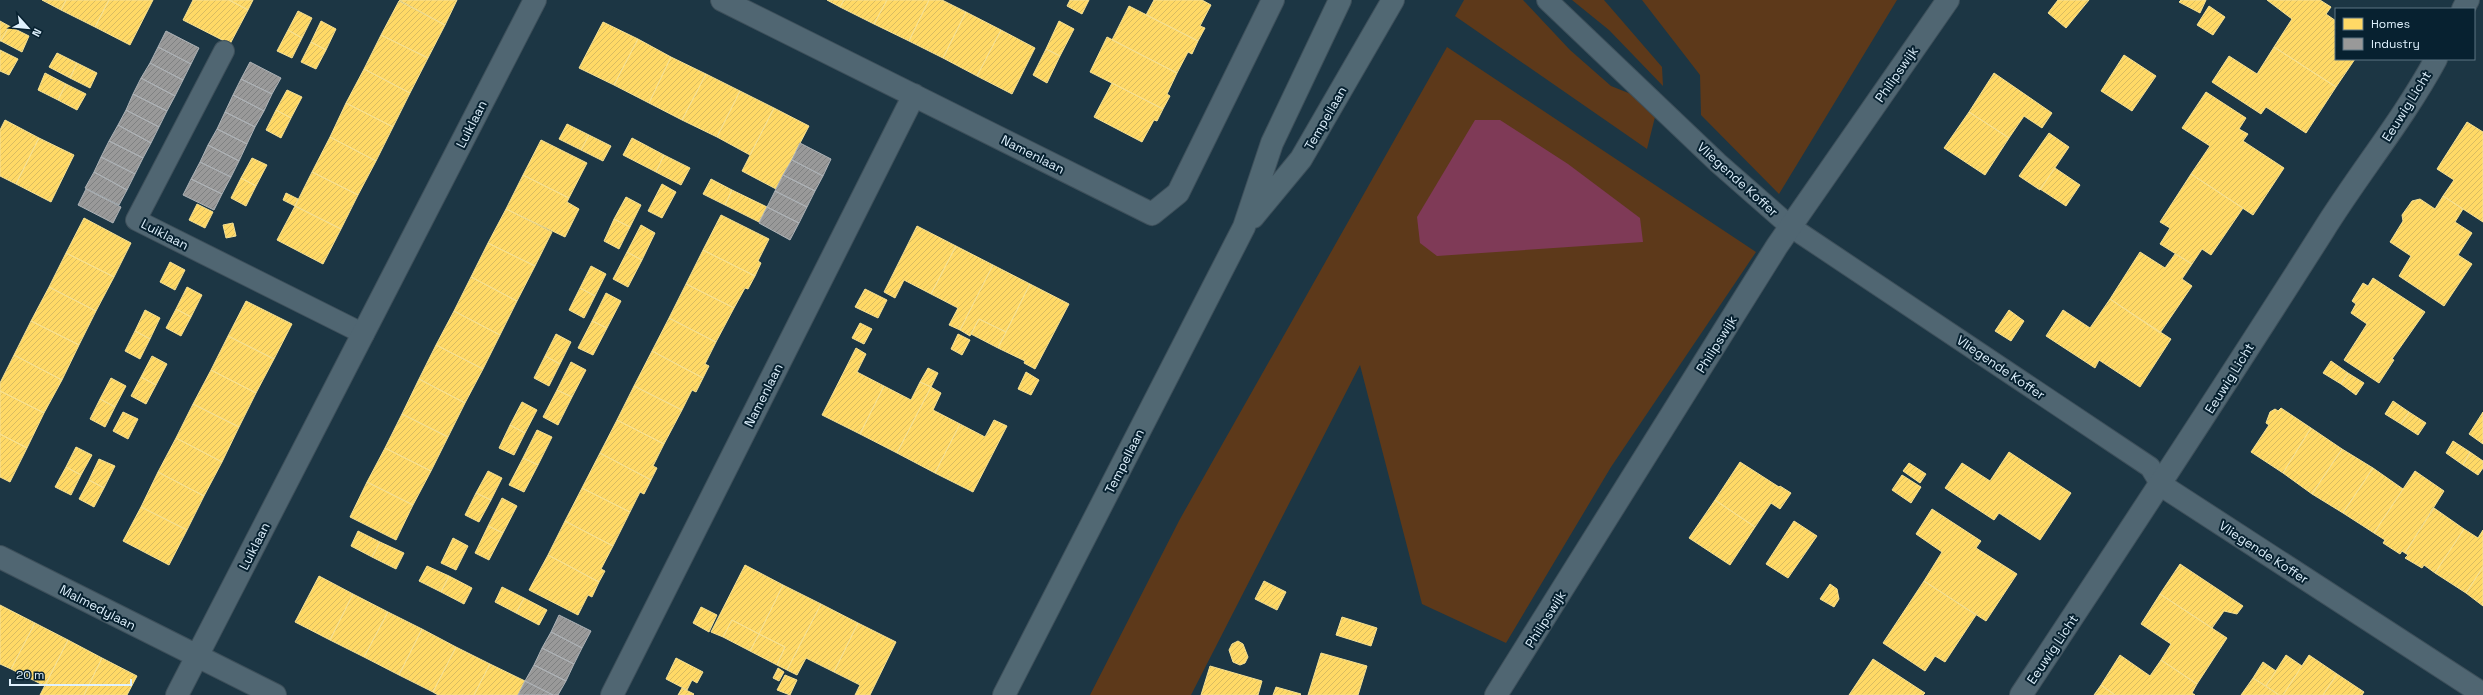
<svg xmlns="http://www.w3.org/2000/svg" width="2483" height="695" viewBox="0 0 2483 695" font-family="'Space Grotesk',sans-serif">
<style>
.green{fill:#5d391a}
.water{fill:#7f3a57}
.homes{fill:url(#homes-hatch);stroke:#f5e093}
.industry{fill:url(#industry-hatch);stroke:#aeb3b7}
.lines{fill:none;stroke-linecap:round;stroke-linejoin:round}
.service-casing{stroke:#3e505b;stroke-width:22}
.minor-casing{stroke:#3e505b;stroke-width:24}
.secondary-casing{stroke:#3e505b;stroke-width:24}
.service{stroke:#506672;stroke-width:20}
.minor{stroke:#506672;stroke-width:22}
.secondary{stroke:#516873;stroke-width:22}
.labels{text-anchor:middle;stroke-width:4;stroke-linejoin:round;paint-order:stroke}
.street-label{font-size:13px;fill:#dff1fd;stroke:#072130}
</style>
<defs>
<pattern id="homes-hatch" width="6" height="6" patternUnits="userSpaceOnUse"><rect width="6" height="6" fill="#ffd966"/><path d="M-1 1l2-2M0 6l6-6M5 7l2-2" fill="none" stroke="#d9bc61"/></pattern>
<pattern id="industry-hatch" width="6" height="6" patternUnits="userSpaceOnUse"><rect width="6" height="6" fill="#999"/><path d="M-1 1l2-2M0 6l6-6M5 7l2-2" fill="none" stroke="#7f8182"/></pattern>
</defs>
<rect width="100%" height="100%" fill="#1c3644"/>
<path class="green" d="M1464,0H1523L1570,50L1611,86L1636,96L1655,117L1647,149L1455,16Z
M1572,0H1604L1662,67L1663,86L1609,30Z
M1642,0H1897L1779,194L1701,115L1700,75Z
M1447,47L1756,252L1611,467L1506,643L1422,604L1360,365L1191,695H1090L1180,519Z"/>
<path class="water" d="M1475,120H1500L1568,164L1640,218L1643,242L1437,256L1420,243L1417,217Z"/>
<path class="homes" d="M42,0H66L61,10Z
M66,0H109L95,27L61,10Z
M109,0H153L130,45L95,27Z
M193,0H229L248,10L230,44L183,20Z
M229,0H253L248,10Z
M399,0H457L445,25Z
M827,0H844L840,7Z
M844,0H887L874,24L840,7Z
M887,0H929L909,41L874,24Z
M929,0H942L966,12L943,58L909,41Z
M1070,0H1089L1082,14L1067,6Z
M1154,0H1202L1211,5L1200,26L1205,28L1198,41L1146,15Z
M2058,0H2089L2066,28L2048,13Z
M2181,0H2206L2200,13L2179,2Z
M2267,0H2320L2331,7L2326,14L2336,21V59H2355L2336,87L2274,47L2292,19Z
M399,1L445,25L428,58L381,35Z
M1129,6L1198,41L1192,54L1188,52L1177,73L1112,40Z
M2209,6L2225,17L2213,35L2197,25Z
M298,11L312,18L302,38L288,30Z
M966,12L1001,30L977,76L943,58Z
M0,21L9,26L1,41H0Z
M321,21L336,29L326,50L311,42Z
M1059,21L1074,29L1060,56L1046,49Z
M603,22L638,39L614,85L579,68Z
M9,26L29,36L22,52L1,41Z
M288,30L302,38L292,58L277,51Z
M1001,30L1035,48L1012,94L977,76Z
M381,35L428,58L410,93L364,69Z
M1107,37L1177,73L1167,94L1170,96L1163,109L1090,72Z
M638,39L671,57L649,103L614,85Z
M311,42L326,50L316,69L301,62Z
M2274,47L2336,87L2306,133L2266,107L2261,114L2212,82L2229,56L2257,74Z
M1046,49L1060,56L1047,83L1033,75Z
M0,50L18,59L9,75L0,71Z
M57,53L77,63L70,78L49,67Z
M2124,55L2156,76L2132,111L2101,91Z
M671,57L706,74L682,120L649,103Z
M77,63L97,73L90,88L70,78Z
M364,69L410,93L393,127L346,103Z
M45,73L66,84L58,100L38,90Z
M1994,73L2052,113L2042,128L2024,116L2009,138L1969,112Z
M706,74L740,91L717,137L682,120Z
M1112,83L1163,109L1157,121L1154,120L1142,142L1094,117Z
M66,84L86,94L77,110L58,100Z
M287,90L302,97L291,118L276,110Z
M740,91L774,108L750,155L717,137Z
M2206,92L2246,118L2239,129L2248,134L2243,141L2284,168L2253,215L2191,174L2210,146L2182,128Z
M346,103L393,127L376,161L330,137Z
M774,108L809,126L776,189L742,171Z
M276,110L291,118L281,138L266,130Z
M1969,112L2009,138L1985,175L1944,148Z
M5,120L39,138L16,184L0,176V130Z
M2467,122L2483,132V222L2443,196L2454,180L2437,169Z
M567,124L589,135L581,150L559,139Z
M2049,133L2069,147L2040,190L2019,176Z
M589,135L611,146L603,161L581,150Z
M330,137L376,161L358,195L312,172Z
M39,138L74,155L51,202L16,184Z
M632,138L664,155L656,172L623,155Z
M541,140L587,163L569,198L523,175Z
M664,155L690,168L681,185L656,172Z
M252,158L267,165L256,186L241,178Z
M2055,168L2080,185L2066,206L2040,189Z
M312,172L358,195L341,229L295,206Z
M2191,174L2243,208L2211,255L2202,249L2192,264L2160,244L2170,228L2160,222Z
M523,175L569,198L567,202L579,209L565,237L506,209Z
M241,178L256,186L246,206L231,198Z
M711,179L732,190L725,205L703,194Z
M662,184L676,192L662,218L648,211Z
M732,190L767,207L759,222L725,205Z
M286,193L298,199L295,206L283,200Z
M2443,196L2463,209L2455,222L2472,233L2458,255L2472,264L2444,306L2399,276L2411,256L2390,242L2403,221L2402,215L2412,201L2420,199L2435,209Z
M626,197L641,205L630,227L614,219Z
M197,204L213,212L205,228L189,220Z
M295,206L341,229L323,264L277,240Z
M506,209L552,232L535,266L488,243Z
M721,215L769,239L758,261L761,263L755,276L703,250Z
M84,218L131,243L114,277L66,253Z
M614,219L630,227L619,249L604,241Z
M233,223L236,236L226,238L223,225Z
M641,225L655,233L642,260L627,252Z
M917,226L956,246L931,294L904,280L895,298L884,292Z
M488,243L535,266L517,301L471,277Z
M956,246L993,265L960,330L949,325L958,308L931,294Z
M703,250L755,276L748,289L745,288L734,308L686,284Z
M627,252L642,260L628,287L613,279Z
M2140,252L2165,268L2175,254L2192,264L2182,279L2192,286L2160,333L2110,299Z
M66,253L114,277L96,311L49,287Z
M170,262L185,270L175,290L160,282Z
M993,265L1030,284L1006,332L979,319L970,336L960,330Z
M591,266L606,274L595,296L580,288Z
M471,277L517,301L500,335L454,311Z
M2373,278L2425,312L2392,359L2394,360L2379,383L2344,360L2367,324L2351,313L2356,304L2352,301L2363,283L2368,286Z
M686,284L734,308L716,342L669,318Z
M1030,284L1069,304L1035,369L1024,363L1025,361L998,348Z
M49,287L96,311L79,345L31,321Z
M187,287L202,295L191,317L176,309Z
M580,288L595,296L584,318L569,310Z
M865,289L887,300L878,318L855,307Z
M606,293L621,301L607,328L592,321Z
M2110,299L2171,339L2140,387L2099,360L2095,368L2046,336L2063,310L2090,328Z
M246,301L292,324L274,359L228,336Z
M176,309L191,317L181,336L166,328Z
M145,310L160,318L150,339L135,331Z
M2009,310L2024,321L2011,341L1995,331Z
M454,311L500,335L483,369L436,345Z
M669,318L716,342L705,364L709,366L703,378L652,351Z
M979,319L1006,332L998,348L971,334Z
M31,321L79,345L62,380L14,355Z
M592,321L607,328L593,355L578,348Z
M860,323L872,329L864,344L852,338Z
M135,331L150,339L140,359L125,351Z
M556,334L571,342L560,364L545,356Z
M958,334L970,340L962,355L951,349Z
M228,336L274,359L256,393L211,370Z
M436,345L483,369L465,403L419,379Z
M856,348L866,354L857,372L884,386L860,434L822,415Z
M652,351L703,378L696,392L692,390L682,410L634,386Z
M14,355L62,380L44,413L0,391V383Z
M152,356L167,364L156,385L141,377Z
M545,356L560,364L549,386L534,378Z
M2331,361L2348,373L2341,384L2323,373Z
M571,362L586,370L572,397L557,390Z
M928,368L938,373L931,387L920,382Z
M211,370L256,393L239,427L193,404Z
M1026,372L1039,380L1031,395L1018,389Z
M2348,373L2364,383L2356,395L2341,384Z
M141,377L156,385L146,404L131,396Z
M111,378L126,386L115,407L100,399Z
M419,379L465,403L448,437L402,414Z
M920,382L931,387L897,453L860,434L884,386L911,400Z
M634,386L682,410L664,444L617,420Z
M931,387L941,393L933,410L960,424L935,473L897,453Z
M557,390L572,397L558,425L543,417Z
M0,391L44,413L27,448L0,434Z
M100,399L115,407L105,427L90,419Z
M2393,401L2409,412L2401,424L2385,414Z
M522,402L537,410L525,433L510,425Z
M193,404L239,427L222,462L176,438Z
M2281,408L2311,428L2283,473L2251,452L2269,425L2266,423L2270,412L2275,409L2278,411Z
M123,412L138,419L128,439L113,431Z
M2409,412L2426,423L2418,435L2401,424Z
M2483,412V444L2469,434Z
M402,414L448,437L431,471L385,448Z
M617,420L664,444L653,466L657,468L651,480L600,453Z
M994,420L1007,426L973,492L935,473L960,424L985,437Z
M510,425L525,433L514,455L499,448Z
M2311,428L2342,449L2312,494L2283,473Z
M537,430L552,437L538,465L523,458Z
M0,434L27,448L10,482L0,477Z
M176,438L222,462L204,496L158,472Z
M2453,441L2470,452L2463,465L2446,453Z
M76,447L92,455L81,475L66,467Z
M385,448L431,471L413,505L367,482Z
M2342,449L2373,468L2343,513L2312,494Z
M2009,452L2071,493L2040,540L1999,513L1994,520L1945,488L1962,463L1990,481Z
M2470,452L2483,461V468L2478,475L2463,465Z
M600,453L651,480L644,494L640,492L630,512L582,488Z
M523,458L538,465L524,492L509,485Z
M99,459L115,466L104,488L89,480Z
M1740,462L1779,487L1780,486L1791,493L1780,509L1771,503L1755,527L1715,500Z
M1909,463L1926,474L1920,483L1903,471Z
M66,467L81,475L71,495L55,487Z
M2373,468L2403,489L2374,533L2343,513Z
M488,471L502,478L491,500L476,493Z
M2415,471L2444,491L2405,553L2402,551L2400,554L2383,543L2385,540L2374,533Z
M158,472L204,496L187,530L141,507Z
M1902,475L1921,487L1911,503L1892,490Z
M89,480L104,488L94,507L79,499Z
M367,482L413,505L396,540L350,517Z
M582,488L630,512L613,546L565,521Z
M476,493L491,500L479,522L465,515Z
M502,498L517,506L503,533L488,526Z
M1715,500L1755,527L1730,565L1689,538Z
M141,507L187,530L169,565L123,541Z
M2434,508L2464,529L2435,573L2424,565L2422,568L2405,558L2408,555L2405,553Z
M1932,509L1981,541L1976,548L2017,574L1986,621L1924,581L1942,552L1916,534Z
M565,521L613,546L601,569L605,571L599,582L548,555Z
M1794,521L1817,536L1788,578L1766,564Z
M488,526L503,533L489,560L475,553Z
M2464,529L2478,538L2483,530V567L2466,593L2435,573Z
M358,531L380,542L372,557L351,546Z
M453,538L468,546L456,570L441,563Z
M380,542L404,553L396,569L372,557Z
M548,555L599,582L592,597L588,595L578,615L529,590Z
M2180,564L2243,606L2237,614L2224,611L2212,628L2160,594Z
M745,565L783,585L759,634L732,620L723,637L711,632Z
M427,566L449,576L441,592L419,581Z
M2483,567V606L2466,593Z
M319,576L353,594L330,640L295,622Z
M449,576L472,588L464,604L441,592Z
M1264,581L1286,592L1277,610L1255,599Z
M1924,581L1976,615L1945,662L1935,656L1925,671L1883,643Z
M1830,584L1837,589L1839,599L1834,607L1820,599Z
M783,585L821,604L787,670L777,665L785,647L759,634Z
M502,587L524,598L516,613L495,602Z
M353,594L388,612L364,657L330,640Z
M2160,594L2227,638L2197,684L2161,660L2171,644L2141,624Z
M524,598L547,610L539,625L516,613Z
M821,604L858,623L834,672L806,658L797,675L787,670Z
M0,605L35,623L11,669L0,664Z
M701,607L717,615L709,632L693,623Z
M388,612L422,629L399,675L364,657Z
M1342,617L1377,628L1371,646L1336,635Z
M732,620L759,634L750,651L723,637Z
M35,623L68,640L45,686L11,669Z
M858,623L896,642L870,695H855L860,685L834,672Z
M422,629L456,647L433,692L399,675Z
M759,634L785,647L777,665L750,651Z
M68,640L102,658L84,695H40Z
M1238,641L1243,644L1248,657L1245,663L1240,665L1233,662L1229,650L1232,644Z
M456,647L490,664L474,695H438L433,692Z
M1321,653L1367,666L1358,695H1308Z
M2120,655L2150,676L2161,660L2197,684L2192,693L2195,695H2115L2101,685Z
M2286,655L2302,666L2283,695H2279L2266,686Z
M2309,655L2337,674L2323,695H2283Z
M102,658L137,676L127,695H84Z
M676,658L703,672L697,683L692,680L687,690L666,679Z
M1873,659L1925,693L1923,695H1849Z
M2263,662L2276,671L2266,686L2253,678Z
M490,664L525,681L518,695H474Z
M1210,666L1262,681L1258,695H1201Z
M778,668L784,672L779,681L773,678Z
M2337,674L2364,692L2362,695H2323Z
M785,675L797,680L790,695L777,690Z
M2253,678L2279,695H2241Z
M2101,685L2115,695H2094Z
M1276,687L1301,694L1300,695H1273Z
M682,688L694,694L693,695H678Z"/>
<path class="industry" d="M166,31L199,48L191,64L158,47Z
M158,47L191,64L183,80L150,63Z
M250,62L281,78L272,94L241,79Z
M150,63L183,80L175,96L141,78Z
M141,78L175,96L167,111L133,94Z
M241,79L272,94L264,111L233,95Z
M133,94L167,111L159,127L126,110Z
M233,95L264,111L255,127L225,112Z
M126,110L159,127L151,143L118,125Z
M225,112L255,127L247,144L217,129Z
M118,125L151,143L143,158L109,141Z
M217,129L247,144L239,161L208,145Z
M109,141L143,158L135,174L101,157Z
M800,143L831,159L823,176L792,160Z
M208,145L239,161L231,177L200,162Z
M101,157L135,174L127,190L94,172Z
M792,160L823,176L815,191L783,175Z
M200,162L231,177L222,194L191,179Z
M94,172L127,190L119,205L85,188Z
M783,175L815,191L807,207L775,191Z
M191,179L222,194L214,210L183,195Z
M86,189L121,207L113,223L78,205Z
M775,191L807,207L799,223L767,207Z
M767,207L799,223L790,240L759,223Z
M559,615L591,631L582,648L551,632Z
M551,632L582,648L574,664L542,648Z
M542,648L574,664L566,681L534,665Z
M534,665L566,681L558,695H553L525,681Z
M525,681L553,695H518Z"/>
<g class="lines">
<g class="service-casing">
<path id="service" d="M1547,0L1718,163L1791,227L2150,467L2161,485
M224,51L136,220L364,334"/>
</g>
<g class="minor-casing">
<path id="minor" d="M722,0L1152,214L1178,193L1273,0
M2463,9L2468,0
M2161,485L2483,694
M0,557L275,695
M177,695L535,0
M612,695L914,95
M1496,695L1777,246L1948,0
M2021,695C2123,541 2224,387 2323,231C2359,173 2403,120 2436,59"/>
</g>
<g class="secondary-casing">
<path id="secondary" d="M1253,217L1301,159L1393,0
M1004,695L1244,227L1272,143L1340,0"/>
</g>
<use href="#service" class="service"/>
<use href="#minor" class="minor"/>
<use href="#secondary" class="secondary"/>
</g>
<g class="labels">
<g class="street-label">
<text transform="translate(1896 74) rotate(-55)" y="5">Philipswijk</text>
<text transform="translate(2406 106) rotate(-58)" y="5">Eeuwig Licht</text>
<text transform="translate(1325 118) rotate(-60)" y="5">Tempellaan</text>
<text transform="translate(471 124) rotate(-63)" y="5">Luiklaan</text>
<text transform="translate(1033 154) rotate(27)" y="5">Namenlaan</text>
<text transform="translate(1738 179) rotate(42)" y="5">Vliegende Koffer</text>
<text transform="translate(165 234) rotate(27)" y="5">Luiklaan</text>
<text transform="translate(1716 344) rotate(-58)" y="5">Philipswijk</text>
<text transform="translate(2001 367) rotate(34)" y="5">Vliegende Koffer</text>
<text transform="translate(2229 378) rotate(-58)" y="5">Eeuwig Licht</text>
<text transform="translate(763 395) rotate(-63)" y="5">Namenlaan</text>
<text transform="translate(1124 461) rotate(-63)" y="5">Tempellaan</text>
<text transform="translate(254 546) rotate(-63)" y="5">Luiklaan</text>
<text transform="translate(2264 552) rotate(33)" y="5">Vliegende Koffer</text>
<text transform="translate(98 607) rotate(27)" y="5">Malmedylaan</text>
<text transform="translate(1545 619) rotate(-58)" y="5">Philipswijk</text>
<text transform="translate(2052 649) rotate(-56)" y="5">Eeuwig Licht</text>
</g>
</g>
<rect x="2335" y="8" width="140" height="52" fill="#072130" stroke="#5d7482"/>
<rect x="2343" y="18" width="20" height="12" fill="#ffd966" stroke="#5d7482"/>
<text x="2371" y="28" font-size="12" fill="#dff1fd">Homes</text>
<rect x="2343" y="38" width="20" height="12" fill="#999999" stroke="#5d7482"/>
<text x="2371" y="48" font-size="12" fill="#dff1fd">Industry</text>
<g transform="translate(28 28) rotate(117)" stroke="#072130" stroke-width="3" paint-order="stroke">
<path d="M0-3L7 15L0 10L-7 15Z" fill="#dff1fd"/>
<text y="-6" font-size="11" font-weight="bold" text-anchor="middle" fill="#dff1fd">N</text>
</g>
<path d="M10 679v6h121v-6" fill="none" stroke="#dff1fd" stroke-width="2"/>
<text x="16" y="679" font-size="12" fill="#dff1fd" stroke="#072130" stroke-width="3" paint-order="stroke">20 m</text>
</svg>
